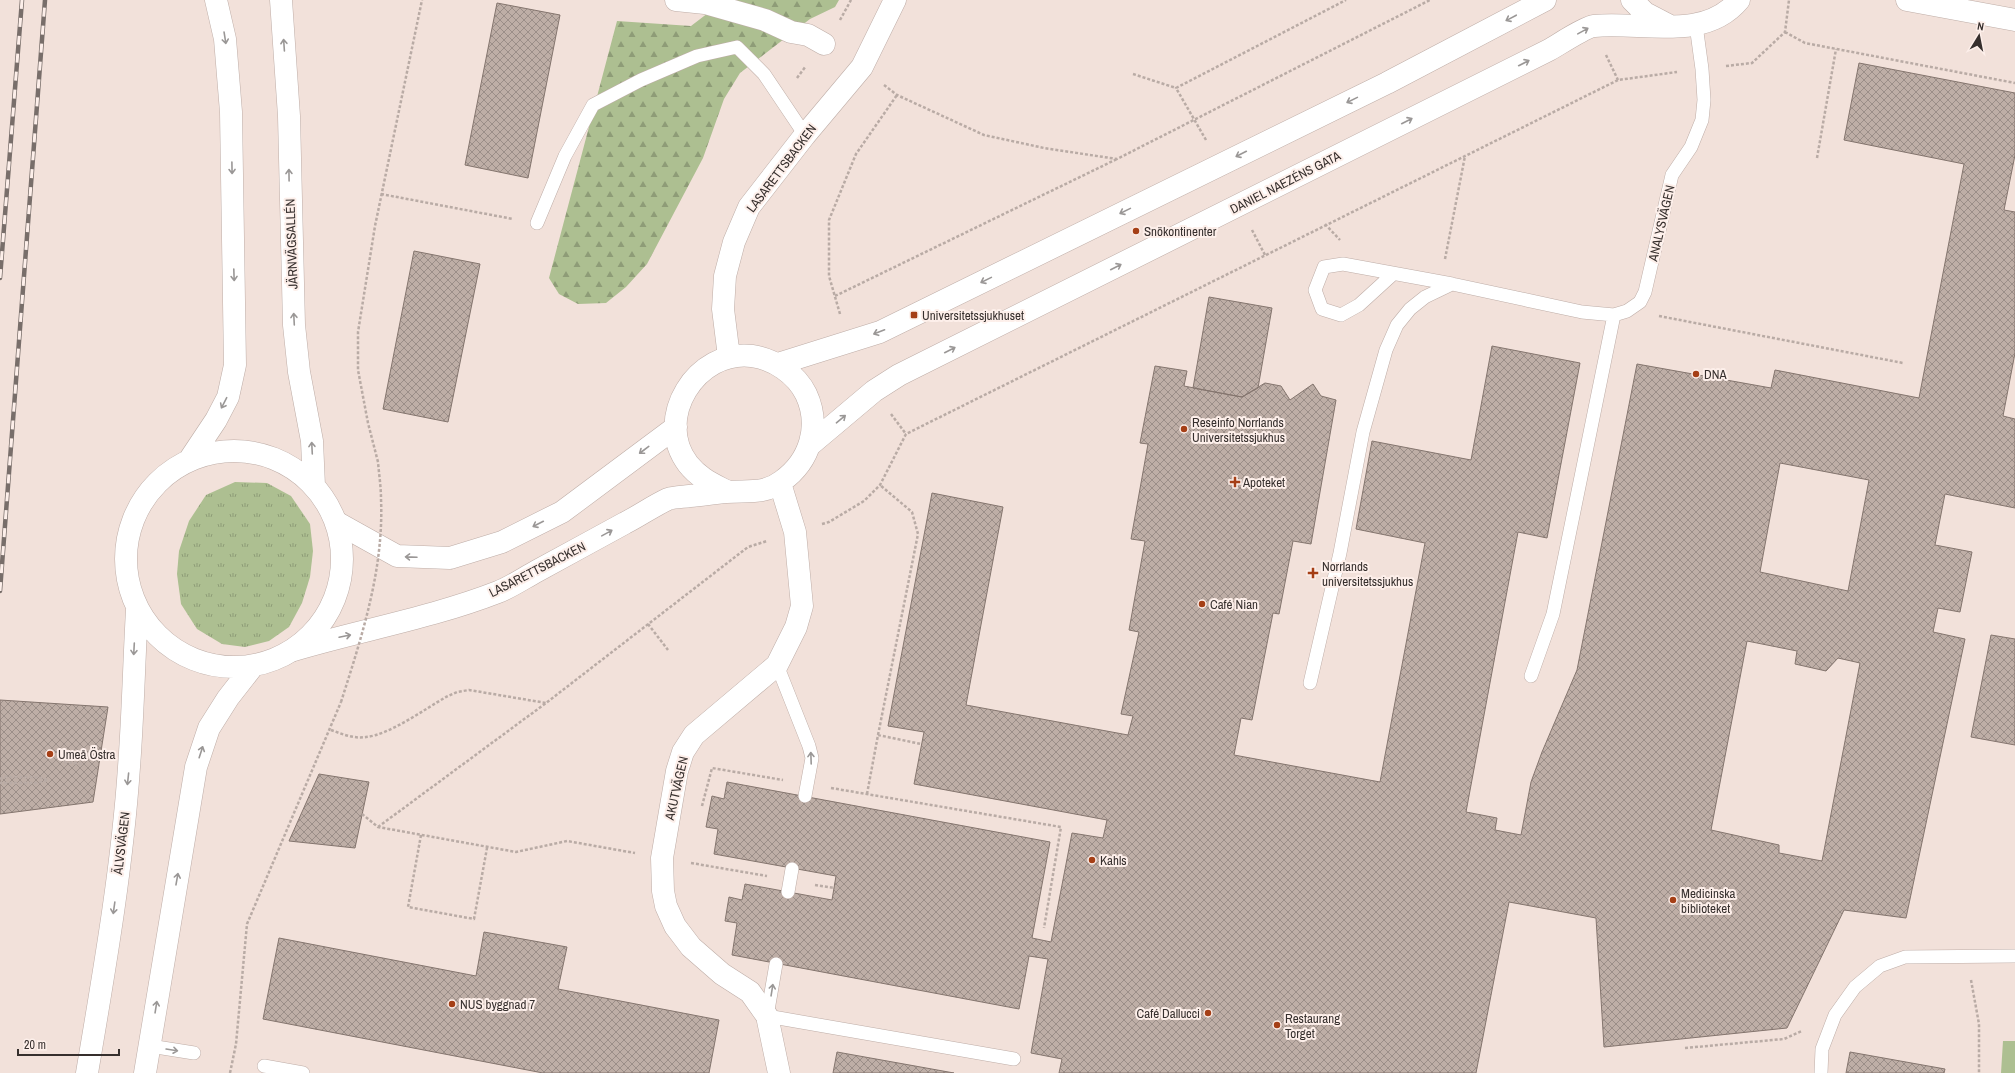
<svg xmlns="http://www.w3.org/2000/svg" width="2015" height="1073" viewBox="0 0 2015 1073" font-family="'Archivo Narrow',sans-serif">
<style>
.grass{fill:url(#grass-tufts)}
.forest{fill:url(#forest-firs)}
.pitch{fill:#adbf91}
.building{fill:url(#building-cross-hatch);stroke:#84756e;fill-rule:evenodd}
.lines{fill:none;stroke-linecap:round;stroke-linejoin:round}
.service-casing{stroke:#beada7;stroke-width:14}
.minor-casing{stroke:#beada7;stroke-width:23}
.secondary-casing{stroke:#beada7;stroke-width:23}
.path{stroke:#b9aba5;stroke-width:2.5;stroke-dasharray:3 2;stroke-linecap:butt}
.service{stroke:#fff;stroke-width:13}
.minor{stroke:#fff;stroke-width:22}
.secondary{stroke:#fff;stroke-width:22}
.rail-casing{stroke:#786e6a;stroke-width:4.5}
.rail{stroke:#fdefea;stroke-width:3;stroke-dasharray:9;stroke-linecap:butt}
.path-bridge{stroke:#b9aba5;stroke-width:2.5;stroke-dasharray:3 2;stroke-linecap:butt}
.oneway{stroke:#9a9796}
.poi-dot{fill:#a53f16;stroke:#fdefea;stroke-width:1.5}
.labels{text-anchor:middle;stroke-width:4;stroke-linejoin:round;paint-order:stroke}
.street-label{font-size:13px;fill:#362f2d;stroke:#fdefea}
.poi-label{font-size:13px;fill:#362f2d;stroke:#fdefea;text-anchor:start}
</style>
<defs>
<pattern id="grass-tufts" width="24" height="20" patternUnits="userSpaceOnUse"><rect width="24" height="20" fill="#adbf91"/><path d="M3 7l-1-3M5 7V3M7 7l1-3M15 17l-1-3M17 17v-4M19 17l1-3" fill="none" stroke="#8e9c77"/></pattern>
<pattern id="forest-firs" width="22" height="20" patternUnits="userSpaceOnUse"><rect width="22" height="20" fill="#adbf91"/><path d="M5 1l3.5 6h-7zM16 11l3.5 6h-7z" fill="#8e9c77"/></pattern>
<pattern id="building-cross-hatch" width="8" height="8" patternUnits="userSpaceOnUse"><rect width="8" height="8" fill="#beaea6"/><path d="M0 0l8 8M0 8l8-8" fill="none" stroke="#9b8e88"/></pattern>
</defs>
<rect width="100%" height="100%" fill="#f2e1da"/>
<path class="grass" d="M235,482L267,483L291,496L310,524L313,551L310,577L302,603L289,627L269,641L245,647L222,644L197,629L181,604L177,574L179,551L189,521L206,495Z"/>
<path class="forest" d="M725,0H839L835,7L810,19L740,73L724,99L703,158L647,264L626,287L606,303L578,304L559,294L549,278L617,21L691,26Z"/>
<path class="pitch" d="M2003,1041H2015V1073H2001Z"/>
<path class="building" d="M497,3L560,15L528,178L465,165Z
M1859,63L2015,93V155L2004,210L2015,212V353L2003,416L2015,419V508L1945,494L1935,545L1972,552L1960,612L1938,608L1933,632L1965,639L1906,918L1844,910L1787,1028L1604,1047L1596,918L1509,902L1476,1073H1059L1062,1059L1031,1053L1048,959L1029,956L1019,1009L732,955L737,923L725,921L729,897L742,900L745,884L832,900L836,876L714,854L718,829L706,827L712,796L724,799L727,782L1050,842L1032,938L1051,942L1072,833L1103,838L1107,820L914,784L924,732L888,726L932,493L1003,507L966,705L1128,735L1133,716L1121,714L1139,632L1129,630L1145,541L1131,539L1148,444L1140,443L1155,366L1187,371L1184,386L1220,393L1242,397L1265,383L1281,386L1290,400L1313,384L1321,396L1336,400L1311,544L1293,541L1279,614L1273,613L1252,720L1241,718L1234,755L1380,782L1425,543L1356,529L1372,441L1471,460L1492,346L1580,363L1547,538L1518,532L1466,812L1497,818L1495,830L1521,835L1531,782L1542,752L1577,670L1637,364L1771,388L1775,370L1919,398L1964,164L1844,140ZM1780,463L1869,480L1848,591L1760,572ZM1747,641L1797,651L1795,664L1826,671L1838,658L1860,663L1822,861L1779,853V845L1711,830Z
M414,251L480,264L448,422L383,409Z
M1209,297L1272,308L1258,388L1242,397L1193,388Z
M1991,635L2015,639V745L1971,737Z
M0,700L108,707L93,802L0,814Z
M319,774L369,782L355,848L289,841Z
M484,932L567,947L558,989L719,1020L709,1073H543L263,1019L279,938L476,976Z
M837,1052L954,1073H833Z
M1850,1052L1945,1069L1944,1073H1846Z"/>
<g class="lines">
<g class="service-casing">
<path id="service" d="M537,223L565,156L593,105L641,80L697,56L737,47L764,74L805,135
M1393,274L1359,305L1341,315L1322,309L1315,290L1324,267L1343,264L1452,284L1582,312L1614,315L1627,311L1640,302L1645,292L1672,175L1691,147L1702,120L1704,100L1702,69L1696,25
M777,665L809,746L812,758L805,796
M1531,676L1553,614L1614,315
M1310,683L1340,553L1363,432L1386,350L1397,325L1410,309L1425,297L1452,284
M788,892L792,869
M776,964L767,1016L1014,1059
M150,1046L194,1053
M264,1066L303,1073
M1821,1073L1822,1049L1835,1015L1855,987L1880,966L1905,957L2015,956"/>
</g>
<g class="minor-casing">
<path id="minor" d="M676,0L705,3L765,20L791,32L808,35L824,44
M1632,0L1645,13L1668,25
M1907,0L2015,20
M729,357L723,309L725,276L734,242L749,207L805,135L862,67L895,0
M778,364L880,332L1387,83L1545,0
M811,444L874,391L899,375L1549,50C1558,45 1585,27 1594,26C1641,21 1704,42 1739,0
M336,522L397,556L450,558L502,542L562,512L676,427
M294,650C361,630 431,618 498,592C511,587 524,578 537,571C566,555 596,539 625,523C639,516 653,506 668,499C675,497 683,497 690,496C702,495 714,493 726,492C747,490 764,495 782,481C810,461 821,426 806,394C796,374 774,359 752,356C697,349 653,418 688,464C699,478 713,484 728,492
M779,1073L767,1016L750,992L722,974L691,947L675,926L666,906L663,891L662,858L677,771L683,752L694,735L777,665L796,627L802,606L795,532L780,483"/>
</g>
<g class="secondary-casing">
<path id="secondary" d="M281,0L289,116L294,325L299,372L312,441L314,486
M126 559a108 108 0 1 1 216 0a108 108 0 1 1-216 0Z
M190,459L216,420L228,397L235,365L231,112L225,39L216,0
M87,1073C104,972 122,870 129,767C133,715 134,662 137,610
M145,1073L196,767L209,728L228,698L253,666"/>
</g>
<path class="path" d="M840,20L851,0
M1785,32L1805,43L2015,83
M1606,55L1618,80
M1726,66L1752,63L1785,32L1789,0
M1133,74L1176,88
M797,78L806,66
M884,85L897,95L984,135L1044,148L1117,159L1430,0
M1206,140L1176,88L1346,0
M1817,158L1836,49
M381,194L513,219
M1325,224L1340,240
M1252,230L1265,255
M1445,259L1465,156
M835,296L1117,159
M840,314L829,276V220L856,154L897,95
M1659,316L1903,363
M891,414L906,434
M378,462L368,423L358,370V332L375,226L422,0
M822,524L829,522L864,501L880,485L906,434L1618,80L1677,72
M648,624L668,650
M331,730C342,734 354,739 366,737C389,735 425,709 446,697L457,692L469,690L546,703
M878,735L918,534L912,512L880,485
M64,762L83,764
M0,779L4,777H37L48,780L37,783H0
M831,788L1061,827L1044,928
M867,794L878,735L921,744
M702,806L712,768L783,780
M362,814L378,827L516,852L567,841L635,853
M378,827L546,703L748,547L767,541
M421,835L408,907L474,919L487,848
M691,863L767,876
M815,885L834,888
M1971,980L1979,1024V1073
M1685,1048L1784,1039L1802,1031
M230,1073L236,1044L247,924L341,702"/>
<use href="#service" class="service"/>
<use href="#minor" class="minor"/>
<use href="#secondary" class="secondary"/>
<g class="rail-casing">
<path id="rail" d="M0,278L22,0
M0,591L45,0"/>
</g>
<use href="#rail" class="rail"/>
<path class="path-bridge" d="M341,702C362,636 384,569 381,499C381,487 379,474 378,462"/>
</g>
<defs><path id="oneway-shaft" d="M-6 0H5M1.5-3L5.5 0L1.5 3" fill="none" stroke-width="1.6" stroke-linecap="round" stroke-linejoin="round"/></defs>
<g class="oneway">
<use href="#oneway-shaft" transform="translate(1511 18) rotate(152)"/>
<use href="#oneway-shaft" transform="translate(1583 31) rotate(-29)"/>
<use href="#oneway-shaft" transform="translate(225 38) rotate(81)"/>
<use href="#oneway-shaft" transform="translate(284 45) rotate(-94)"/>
<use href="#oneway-shaft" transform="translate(1524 63) rotate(-27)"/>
<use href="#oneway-shaft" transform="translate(1352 100) rotate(154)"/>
<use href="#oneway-shaft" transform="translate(1407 121) rotate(-27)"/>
<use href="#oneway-shaft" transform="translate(1241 154) rotate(153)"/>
<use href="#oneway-shaft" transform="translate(232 168) rotate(89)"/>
<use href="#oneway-shaft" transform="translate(289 175) rotate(-91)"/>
<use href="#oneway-shaft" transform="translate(1125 211) rotate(154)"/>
<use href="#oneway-shaft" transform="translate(1116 267) rotate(-27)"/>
<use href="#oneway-shaft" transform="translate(234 275) rotate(88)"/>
<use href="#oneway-shaft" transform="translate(986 280) rotate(154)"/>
<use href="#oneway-shaft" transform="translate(294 319) rotate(-93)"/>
<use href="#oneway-shaft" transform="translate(879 332) rotate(159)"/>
<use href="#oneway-shaft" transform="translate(950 350) rotate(-27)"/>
<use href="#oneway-shaft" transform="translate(224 403) rotate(117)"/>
<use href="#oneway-shaft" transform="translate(841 419) rotate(-40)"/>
<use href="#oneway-shaft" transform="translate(312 448) rotate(-93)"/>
<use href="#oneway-shaft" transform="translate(644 450) rotate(143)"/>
<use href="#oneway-shaft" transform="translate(538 524) rotate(153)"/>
<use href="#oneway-shaft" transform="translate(607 533) rotate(-29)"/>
<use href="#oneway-shaft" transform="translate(411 557) rotate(-178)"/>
<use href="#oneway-shaft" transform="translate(345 636) rotate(-12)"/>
<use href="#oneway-shaft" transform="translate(134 649) rotate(93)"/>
<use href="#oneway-shaft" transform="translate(201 752) rotate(-72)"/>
<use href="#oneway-shaft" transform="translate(811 758) rotate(-92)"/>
<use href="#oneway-shaft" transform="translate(128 779) rotate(96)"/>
<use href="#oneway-shaft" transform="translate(177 879) rotate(-80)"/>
<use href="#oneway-shaft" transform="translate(114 908) rotate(98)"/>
<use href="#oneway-shaft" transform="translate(772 990) rotate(-81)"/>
<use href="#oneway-shaft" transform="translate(156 1007) rotate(-81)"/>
<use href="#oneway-shaft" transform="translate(172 1050) rotate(9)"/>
</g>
<g class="poi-dot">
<circle cx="1136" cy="231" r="4"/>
<rect x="910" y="311" width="8" height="8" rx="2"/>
<circle cx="1696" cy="374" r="4"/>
<circle cx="1184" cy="429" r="4"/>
<path d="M1233 476h4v4h4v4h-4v4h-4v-4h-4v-4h4z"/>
<path d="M1311 567h4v4h4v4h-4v4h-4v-4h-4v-4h4z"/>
<circle cx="1202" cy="604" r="4"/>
<circle cx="50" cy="754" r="4"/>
<circle cx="1092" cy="860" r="4"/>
<circle cx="1673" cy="900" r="4"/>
<circle cx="452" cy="1004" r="4"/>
<circle cx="1208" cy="1013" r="4"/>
<circle cx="1277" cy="1025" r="4"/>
</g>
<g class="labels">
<g class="street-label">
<text transform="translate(781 168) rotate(-53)" y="5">LASARETTSBACKEN</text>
<text transform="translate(1285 182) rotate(-27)" y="5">DANIEL NAEZÉNS GATA</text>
<text transform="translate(1661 223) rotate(-77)" y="5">ANALYSVÄGEN</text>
<text transform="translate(291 244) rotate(-92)" y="5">JÄRNVÄGSALLÉN</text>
<text transform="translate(537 569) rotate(-27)" y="5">LASARETTSBACKEN</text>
<text transform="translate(676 788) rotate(-77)" y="5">AKUTVÄGEN</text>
<text transform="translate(121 843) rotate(-83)" y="5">ÄLVSVÄGEN</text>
</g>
<g class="poi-label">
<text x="1144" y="236">Snökontinenter</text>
<text x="922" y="320">Universitetssjukhuset</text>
<text x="1704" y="379">DNA</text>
<text x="1192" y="427">Reseinfo Norrlands<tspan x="1192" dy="15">Universitetssjukhus</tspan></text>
<text x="1243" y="487">Apoteket</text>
<text x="1322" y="571">Norrlands<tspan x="1322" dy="15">universitetssjukhus</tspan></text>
<text x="1210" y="609">Café Nian</text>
<text x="58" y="759">Umeå Östra</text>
<text x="1100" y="865">Kahls</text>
<text x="1681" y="898">Medicinska<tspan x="1681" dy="15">biblioteket</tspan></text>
<text x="460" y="1009">NUS byggnad 7</text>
<text x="1200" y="1018" text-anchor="end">Café Dallucci</text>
<text x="1285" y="1023">Restaurang<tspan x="1285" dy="15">Torget</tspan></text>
</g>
</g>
<g transform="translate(1979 36) rotate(10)" stroke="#fdefea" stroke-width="3" paint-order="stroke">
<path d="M0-3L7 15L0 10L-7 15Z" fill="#362f2d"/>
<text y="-6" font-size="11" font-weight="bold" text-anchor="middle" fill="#362f2d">N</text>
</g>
<path d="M18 1049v6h101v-6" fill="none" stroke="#362f2d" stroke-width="2"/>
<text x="24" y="1049" font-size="12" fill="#362f2d" stroke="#fdefea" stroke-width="3" paint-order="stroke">20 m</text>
</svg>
